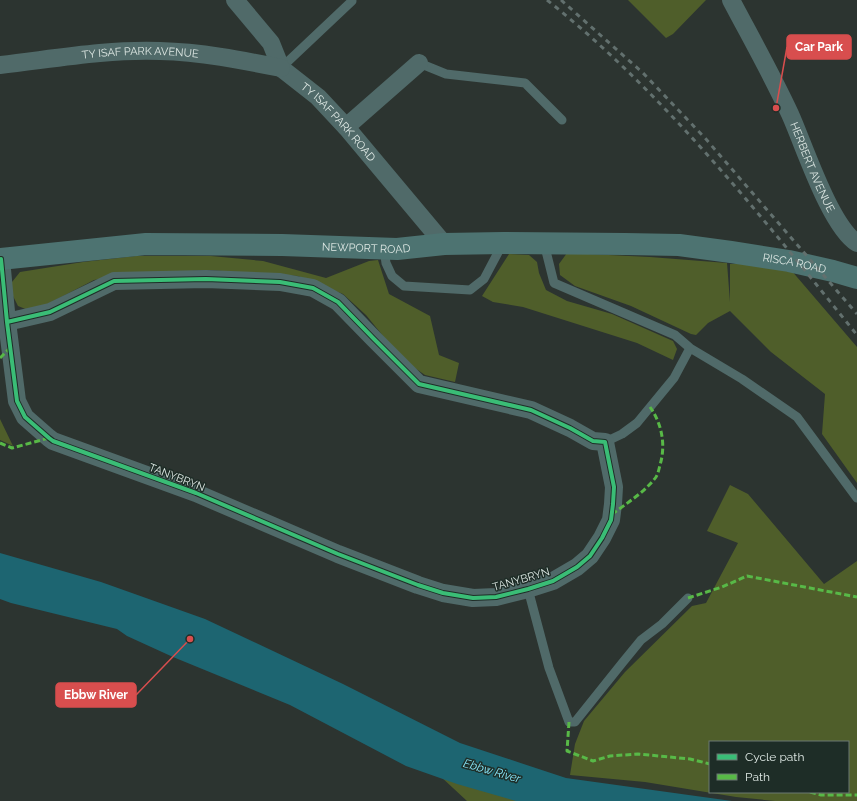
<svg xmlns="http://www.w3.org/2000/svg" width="857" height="801" viewBox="0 0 857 801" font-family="Raleway,sans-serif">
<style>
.green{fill:#4f5e2a;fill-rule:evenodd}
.water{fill:#1d6571}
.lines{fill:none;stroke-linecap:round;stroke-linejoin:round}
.lane{stroke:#506a69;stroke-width:9}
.street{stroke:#506a69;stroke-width:18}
.secondary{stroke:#4d7371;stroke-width:22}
.rail{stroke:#62706e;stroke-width:3;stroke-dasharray:5 5;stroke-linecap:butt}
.quiet{stroke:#58b947;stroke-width:3;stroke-dasharray:6 3;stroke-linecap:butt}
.cycleway-casing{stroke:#1e2d27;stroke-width:6}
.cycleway{stroke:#3abd76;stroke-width:4}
.labels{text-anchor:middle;stroke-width:3;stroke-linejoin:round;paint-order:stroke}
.street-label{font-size:11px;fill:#dee8e4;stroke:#1e2d27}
.water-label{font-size:12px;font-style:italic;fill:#86e5f8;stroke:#1e2d27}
.leader{fill:none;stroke:#d84e4e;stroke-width:1.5}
.callout-dot{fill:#d84e4e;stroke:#1e2d27;stroke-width:1.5}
.callout{fill:#d84e4e;stroke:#d84e4e;stroke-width:1.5}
.callout-label{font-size:12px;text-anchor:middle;font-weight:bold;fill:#fff}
</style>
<rect width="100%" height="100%" fill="#2c3430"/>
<path class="green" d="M628,0H706L673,34L666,38Z
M567,253L650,257L727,263L730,302V264L785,263L857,347V483L822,434L825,394L771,352L730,311L708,323L696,335L691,334L631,306L575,286L560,275L559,264Z
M509,254L529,255L537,262L539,273L546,290L567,301L612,314L673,341L677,349L673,360L637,343L523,307L493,302L482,296Z
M136,256H211L263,261L326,278L369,261L378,260L389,294L430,316L439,355L459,363L455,382L425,375L409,364L388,342L366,315L343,294L298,276L208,270L124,275L94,280L38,309L28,310L18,306L12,294V282L20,272L83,262Z
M0,419L13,446L0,440Z
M730,485L748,494L824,584L857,561V801H775L736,797L645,782L570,775L575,744L584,721L625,672L692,606L706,603L738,543L707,531ZM710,742H848V792H710Z
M411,749L564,801H467Z"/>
<path class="water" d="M0,553L101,582L205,619L343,684L460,743L566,778L732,801H516L457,784L406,766L290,705L173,657L127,636L117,629L11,603L0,599Z"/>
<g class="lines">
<path class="lane" d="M419,63L446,74L525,83L562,120
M281,68L352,1
M544,243L554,283L675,335L690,348L742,379L797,417L857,498
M384,249L386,263L392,276L404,286L470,290L484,279L503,243
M605,442L622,434L637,423L674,378L690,348
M528,589L549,668L569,722H575L623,662L641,640L662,624L688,598"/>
<g class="street">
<path id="s1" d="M235,0L271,43L281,68L318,97L346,127L444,244"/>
<path id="s2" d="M731,0C751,38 772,75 790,114C804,145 830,226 857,243"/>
<path id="s3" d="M0,65C53,59 107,49 160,51C201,52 241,60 281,68"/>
<path d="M346,127L419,63"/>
<path d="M1,259L7,322L17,401L25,417L49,438L53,441L196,493L338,554L418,585L443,593L473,598L496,597L528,589L553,581L577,567L590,556L602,538L611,520L613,504L614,487L605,442L593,441L570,428L531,410L419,384L374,339L338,302L313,288L280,282L206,279L114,281L50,312L7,322"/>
</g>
<path class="secondary" id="s4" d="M0,259L146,244L282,245L397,249L444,244L503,243L625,244L679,245L731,252L789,261L833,271L857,278"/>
<path class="rail" d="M547,0C666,95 762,217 857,335
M561,0L643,73L705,138L857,314"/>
<path class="quiet" d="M0,358L10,348
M0,443L12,448L49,438
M612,514C626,504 646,491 656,477C658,474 659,469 660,465C666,445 662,424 650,407
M688,598L722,587L747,576L857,597
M569,722L567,751L593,761L610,756L638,754L690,759L710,764
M810,792L821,795H857"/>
<g class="cycleway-casing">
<path id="cycleway" d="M1,259L7,322L17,401L25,417L49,438L53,441L196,493L338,554L418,585L443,593L473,598L496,597L528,589L553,581L577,567L590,556L602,538L611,520L613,504L614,487L605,442L593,441L570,428L531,410L419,384L374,339L338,302L313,288L280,282L206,279L114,281L50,312L7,322"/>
</g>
<use href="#cycleway" class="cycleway"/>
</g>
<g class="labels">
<g class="street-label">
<text dy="4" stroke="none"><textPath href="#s3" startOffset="141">TY ISAF PARK AVENUE</textPath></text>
<text dy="4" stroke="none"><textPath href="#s1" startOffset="162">TY ISAF PARK ROAD</textPath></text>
<text dy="4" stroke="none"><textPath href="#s2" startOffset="186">HERBERT AVENUE</textPath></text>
<text dy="4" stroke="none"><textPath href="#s4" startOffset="367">NEWPORT ROAD</textPath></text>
<text dy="4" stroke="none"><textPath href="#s4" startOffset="797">RISCA ROAD</textPath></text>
<text transform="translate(177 477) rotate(21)" y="4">TANYBRYN</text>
<text transform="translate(521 579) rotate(-16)" y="4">TANYBRYN</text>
</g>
<g class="water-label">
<text transform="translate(492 771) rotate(16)" y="4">Ebbw River</text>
</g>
</g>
<path class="leader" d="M776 108L787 47M190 639L136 695"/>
<g class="callout-dot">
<circle cx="776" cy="108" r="4"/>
<circle cx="190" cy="639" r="4"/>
</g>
<g class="callout">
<rect x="787" y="35" width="64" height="24" rx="4"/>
<rect x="56" y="683" width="80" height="24" rx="4"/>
</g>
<g class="callout-label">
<text x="819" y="51">Car Park</text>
<text x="96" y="699">Ebbw River</text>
</g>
<rect x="709" y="741" width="140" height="52" fill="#1e2d27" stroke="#6b7873"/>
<rect x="717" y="754" width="20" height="6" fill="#3abd76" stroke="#6b7873"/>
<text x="745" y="761" font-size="12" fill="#dee8e4">Cycle path</text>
<rect x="717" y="774" width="20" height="6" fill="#58b947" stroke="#6b7873"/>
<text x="745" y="781" font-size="12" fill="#dee8e4">Path</text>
</svg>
